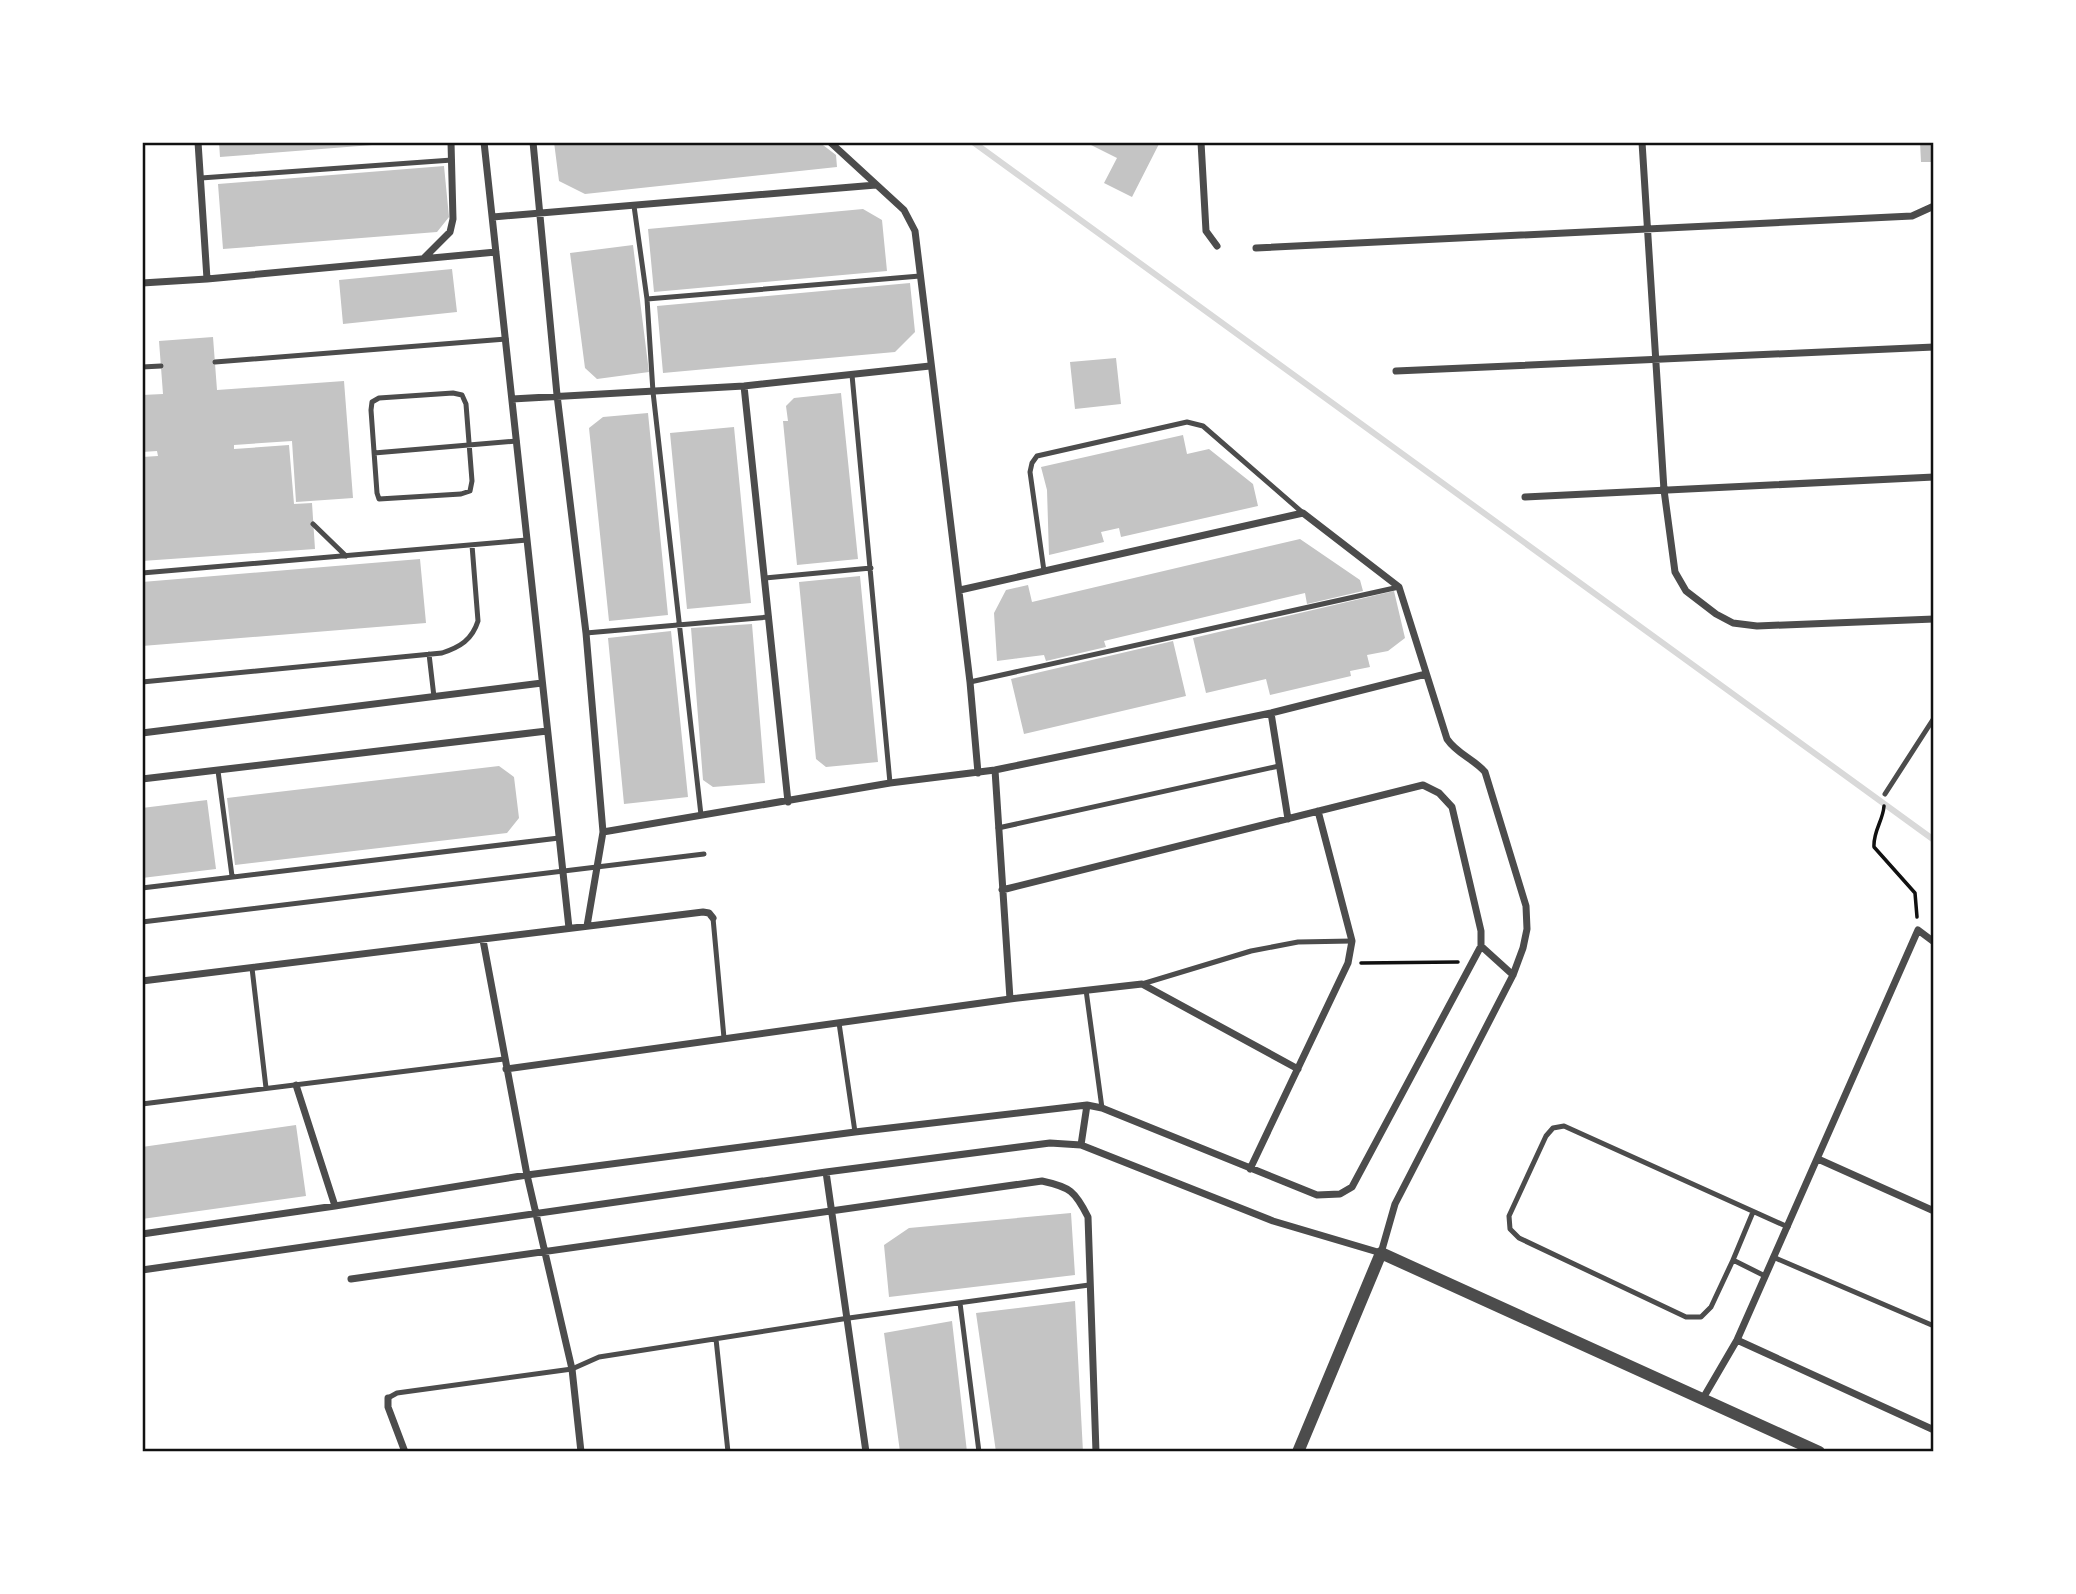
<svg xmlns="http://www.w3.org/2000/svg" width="2076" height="1594" viewBox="0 0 2076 1594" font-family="'Fira Sans Condensed',sans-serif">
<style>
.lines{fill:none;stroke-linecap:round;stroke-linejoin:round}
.stream{stroke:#d9d9d9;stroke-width:6}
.building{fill:#c4c4c4}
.path{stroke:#111;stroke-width:3.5}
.service{stroke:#4c4c4c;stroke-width:5}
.minor{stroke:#4c4c4c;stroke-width:7}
.tertiary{stroke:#4c4c4c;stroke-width:12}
.neatline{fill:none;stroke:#111;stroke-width:2.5}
</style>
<rect width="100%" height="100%" fill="#fff"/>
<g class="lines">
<path class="stream" d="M973,142L1934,840"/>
</g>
<path class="building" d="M219,142H385V144L220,157Z
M554,142H819L836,155L837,167L585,194L559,181Z
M1085,142H1160L1132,197L1104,183L1117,158Z
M1920,142H1934V162H1921Z
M444,166L449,217L437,232L223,249L218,184Z
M863,209L882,220L887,271L654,292L648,229Z
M633,245L649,372L597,379L585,368L570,253Z
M452,269L457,312L343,324L339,280Z
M910,283L915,332L895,352L663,373L657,306Z
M213,337L217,390L344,381L353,498L296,502L292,441L234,445V449L289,445L294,504L312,503L315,549L142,561V457L158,456L157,451L142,452V395L163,394L159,341Z
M1116,358L1121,404L1075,409L1070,362Z
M841,393L858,559L797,565L783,421H788L786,406L794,398Z
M648,413L668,615L609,621L589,428L603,417Z
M734,427L751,603L687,609L670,433Z
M1183,435L1187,454L1209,449L1253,484L1258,506L1121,537L1119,528L1101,532L1104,542L1049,555L1047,490L1041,467Z
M1300,539L1360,580L1363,591L1307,604L1305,593L1104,641L1106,647L1046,661L1044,655L997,661L994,613L1006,590L1028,585L1032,602Z
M420,559L426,623L142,646V582Z
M860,576L878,762L826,767L816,759L799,582Z
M1394,591L1405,638L1388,651L1367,655L1370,667L1350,671L1351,676L1270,695L1266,679L1206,693L1193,638Z
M752,624L765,783L713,787L703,780L691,628Z
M671,631L688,797L624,804L608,638Z
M1173,641L1186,696L1024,734L1011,679Z
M499,766L514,777L519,818L507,833L235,865L227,798Z
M207,800L216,869L142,878V808Z
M296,1125L306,1196L142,1219V1147Z
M1071,1213L1075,1275L889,1297L884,1245L909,1228Z
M1075,1301L1083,1452H996L976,1313Z
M952,1321L967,1452H900L884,1333Z"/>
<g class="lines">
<path class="path" d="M1884,806C1883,821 1873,831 1874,847L1915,893L1917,917
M1361,963L1458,962"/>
<path class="service" d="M201,178L452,160
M634,206L647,299L653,392L701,815
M647,299L920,276
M215,362L506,339
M142,367L161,366
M852,375L890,783
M453,393L462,395L466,404L472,481L470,491L461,494L379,499L377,493L371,410L372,402L379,398Z
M374,453L517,441
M313,524L346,556
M1044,571L1030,472L1032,463L1037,456L1187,422L1203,426L1303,513
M142,573L527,540
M765,578L871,568
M586,633L769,617
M429,654L434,697
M142,682L442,653C460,647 472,640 478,621L472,545
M970,682L1399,587
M218,771L232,876
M1885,794L1934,718
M998,828L1279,766
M142,888L559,838
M713,918L724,1038
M142,922L704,854
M252,968L266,1088
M1142,984L1251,951L1298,942L1352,941
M1086,990L1102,1108
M839,1023L855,1132
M142,1104L504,1059
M1773,1257L1934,1326
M1733,1260L1753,1212
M1765,1276L1733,1260L1711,1307L1701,1317H1686L1519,1238L1510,1229L1509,1216L1546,1136L1553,1128L1564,1126L1788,1227
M960,1303L979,1452
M716,1339L728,1452
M388,1398L397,1393L572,1369L599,1357L849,1318L1089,1285"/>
<path class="minor" d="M198,142L207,279
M484,142L569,928
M533,142L557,395L586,633L603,832L587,926
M830,142L904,210L915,231L970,682L978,773
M1201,142L1206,231L1217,246
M1642,142L1664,490L1675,572L1686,591L1716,614L1733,623L1757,626L1934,619
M493,217L876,185
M1256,248L1912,216L1934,206
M424,258L450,232L453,219L451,142
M142,283L207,279L496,252
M1396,371L1934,347
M744,386L788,802
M512,399L744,386L930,366
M1525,497L1934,477
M1271,713L1288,819
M142,733L542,683
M995,770L1010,999
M142,779L547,731
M603,832L890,783L995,770L1271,713L1426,674
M483,940L527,1175L572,1369L581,1452
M1481,946L1513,975
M142,981L703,912L709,913L713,918
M506,1069L1010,999L1142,984L1298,1069
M296,1085L335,1206
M1081,1145L1087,1105
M1818,1159L1934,1211
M1250,1169L1348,963L1352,941L1318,811
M826,1172L866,1452
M142,1234L335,1206L527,1175L855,1132L1087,1105L1102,1108L1317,1195L1340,1194L1352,1187L1481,946V931L1452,807L1439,793L1423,785L1002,890
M142,1270L826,1172L1050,1143L1081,1145L1273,1221L1381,1253L1395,1204L1513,975L1523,948L1527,929L1526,906L1485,772C1474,759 1457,754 1447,739L1399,587L1303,513L960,590
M351,1279L1042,1181C1070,1187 1075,1191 1088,1217L1096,1452
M1737,1340L1934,1430
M388,1398V1407L405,1452
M1702,1400L1737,1340L1918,930L1934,942"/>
<path class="tertiary" d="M1298,1452L1381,1253L1819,1452"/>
</g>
<rect width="2076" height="1594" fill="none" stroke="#ffffff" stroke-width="287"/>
<rect x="144" y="144" width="1788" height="1306" class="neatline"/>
</svg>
